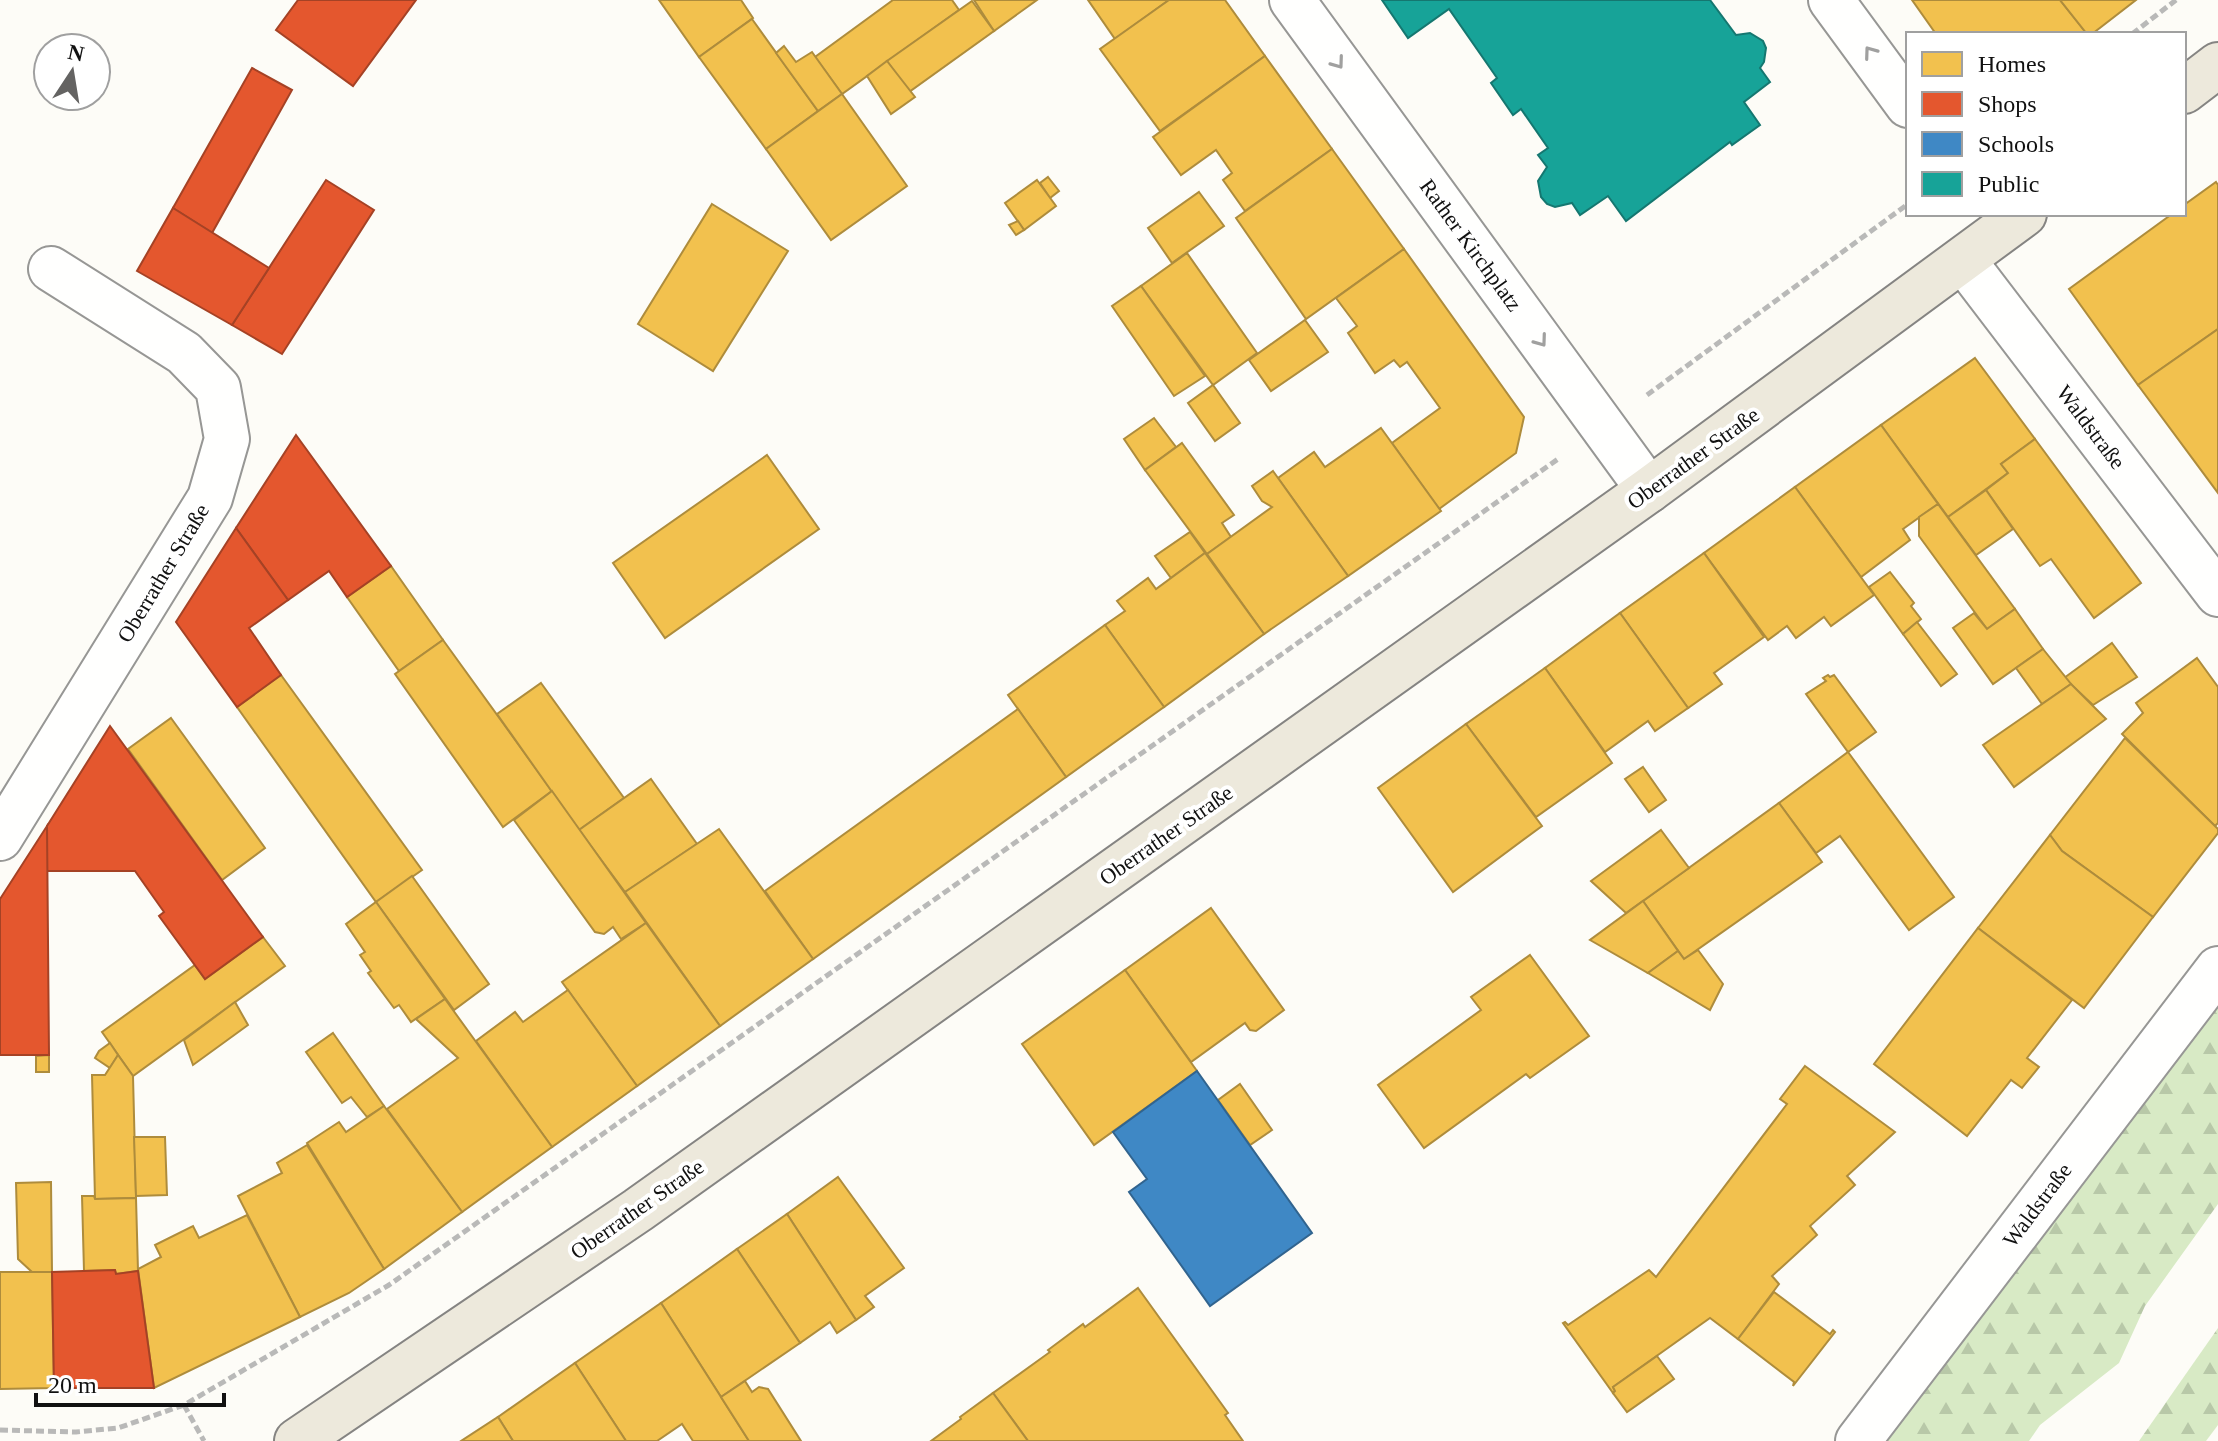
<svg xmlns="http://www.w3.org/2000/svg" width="2218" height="1441" font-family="Georgia,serif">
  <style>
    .forest { fill: url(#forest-firs) }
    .homes { fill: #f2c14e; stroke: #ae8c3c; stroke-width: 2 }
    .shops { fill: #e4572e; stroke: #a54225; stroke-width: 2 }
    .schools { fill: #3f88c5; stroke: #31648f; stroke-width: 2 }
    .public { fill: #17a398; stroke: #157770; stroke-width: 2 }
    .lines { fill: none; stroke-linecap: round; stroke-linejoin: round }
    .minor-casing { stroke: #979795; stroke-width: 48 }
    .major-casing { stroke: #858482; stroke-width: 48 }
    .path { stroke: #b9b9b8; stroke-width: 5; stroke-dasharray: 8 4; stroke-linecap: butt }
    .minor { stroke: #fffffe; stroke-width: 44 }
    .major { stroke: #ede9dc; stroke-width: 44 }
    .oneway { stroke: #a0a09f }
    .labels { text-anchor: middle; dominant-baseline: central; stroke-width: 8; stroke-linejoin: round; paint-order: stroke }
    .street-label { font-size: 22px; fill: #111; stroke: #fff }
  </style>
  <defs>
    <pattern id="forest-firs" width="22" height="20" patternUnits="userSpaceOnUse" patternTransform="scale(2)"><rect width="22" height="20" fill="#d8eac5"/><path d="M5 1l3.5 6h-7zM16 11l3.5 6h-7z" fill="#b8c8a8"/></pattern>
  </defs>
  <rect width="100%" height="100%" fill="#fdfcf7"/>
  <g class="forest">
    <path d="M2218,982v222l-73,102 -26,57 -79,62 -11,16h-157z"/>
    <path d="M2218,1328v97l-12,16h-67z"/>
  </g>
  <g class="homes">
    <path d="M659,0h82l12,18 -54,39z"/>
    <path d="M893,0h59l7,10 -117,84 -27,-37z"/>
    <path d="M974,0h63l-43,31z"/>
    <path d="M1088,0h81l-54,39z"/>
    <path d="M1169,0h56l40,56 -105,75 -60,-82z"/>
    <path d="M1912,0h148l27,34h-151z"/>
    <path d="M2060,0h76l-44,34h-5z"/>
    <path d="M972,1l22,30 -85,61 -22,-31z"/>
    <path d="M752,19l66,92 -52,38 -67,-92z"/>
    <path d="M784,46l12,16 16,-10 30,42 -24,17 -42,-58z"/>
    <path d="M1265,56l67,93 -87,62 -22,-31 9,-7 -16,-23 -35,25 -28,-38z"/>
    <path d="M887,61l28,36 -24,17 -24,-38z"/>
    <path d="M842,94l65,92 -76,54 -65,-91z"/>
    <path d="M1332,149l72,100 -98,70 -70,-101z"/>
    <path d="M1048,177l11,14 -9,7 -10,-15z"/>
    <path d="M1037,180l19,26 -32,24 -19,-27z"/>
    <path d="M2216,182l2,3v144l-80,56 -69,-96 103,-75h12v-9z"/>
    <path d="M1199,192l25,34 -52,37 -24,-35z"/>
    <path d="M712,204l76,47 -75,120 -75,-47z"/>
    <path d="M1018,221l6,9 -8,5 -7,-10z"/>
    <path d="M1404,249l120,168 -8,36 -77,56 -47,-66 48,-35 -33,-46 -7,5 -6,-7 -19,13 -27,-40 9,-7 -21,-28z"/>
    <path d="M1187,253l70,100 -44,32 -72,-99z"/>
    <path d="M1141,286l64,90 -31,20 -62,-90z"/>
    <path d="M1305,320l23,32 -57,39 -22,-31z"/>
    <path d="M2218,329v164l-80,-108z"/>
    <path d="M1975,358l60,81 -34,25 7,9 -60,44 -67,-92z"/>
    <path d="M1213,385l27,38 -25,18 -27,-38z"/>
    <path d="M1154,418l22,29 -31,23 -21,-31z"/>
    <path d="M1881,425l57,79 -35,25 7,11 -49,37 -66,-90z"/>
    <path d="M1381,428l60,83 -93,65 -70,-98 36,-26 11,15z"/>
    <path d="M2035,439l106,144 -47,35 -43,-59 -11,7 -54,-76 22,-17 -7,-9z"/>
    <path d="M1182,443l52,72 -12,8 9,14 -24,17 -62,-84z"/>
    <path d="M767,455l52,74 -154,109 -52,-75z"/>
    <path d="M1273,471l75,105 -84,58 -57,-80 65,-47 -10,-6 -10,-15z"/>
    <path d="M1795,487l79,108 -43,31 -7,-9 -28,21 -9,-12 -19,14 -64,-87z"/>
    <path d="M1986,490l27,39 -37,26 -28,-38z"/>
    <path d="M1938,504l77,105 -28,20 -68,-93v-19z"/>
    <path d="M1190,532l15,21 -34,25 -16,-22z"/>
    <path d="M1205,553l59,81 -100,73 -59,-82 20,-14 -8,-10 31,-23 8,11z"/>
    <path d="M1704,553l60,84 -50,36 8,11 -34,24 -68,-95z"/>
    <path d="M391,566l52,74 -44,31 -52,-74z"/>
    <path d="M1890,572l24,31 -3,3 10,13 -18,15 -34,-47z"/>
    <path d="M2015,609l28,40 -50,35 -40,-56 21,-15 13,16z"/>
    <path d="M1620,613l68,95 -33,23 -7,-10 -43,31 -60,-84z"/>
    <path d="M1917,622l40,52 -16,12 -38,-52z"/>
    <path d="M1105,625l59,82 -98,70 -58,-82z"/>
    <path d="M443,640l109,151 -49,36 -108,-153z"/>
    <path d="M2112,643l25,34 -44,28 -29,-27z"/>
    <path d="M2043,649l28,35 -29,20 -26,-36z"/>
    <path d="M2197,658l21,29v136l-3,3 -93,-92 21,-21 -7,-10z"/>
    <path d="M1545,668l67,95 -76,54 -70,-93z"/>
    <path d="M281,675l141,195 -46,32 -139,-195z"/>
    <path d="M1828,675l2,2 4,-2 42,57 -28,20 -42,-58 20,-13 -3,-3z"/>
    <path d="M541,683l83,115 -45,32 -82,-116z"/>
    <path d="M2071,684l35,35 -92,68 -31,-42z"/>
    <path d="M1018,709l48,68 -253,182 -48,-68z"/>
    <path d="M171,718l94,130 -43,32 -94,-131z"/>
    <path d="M1466,724l76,102 -89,66 -75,-104z"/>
    <path d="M2125,738l93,91v4l-65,84 -91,-66 -12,-16z"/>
    <path d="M1848,752l106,145 -45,33 -69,-94 -24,17 -37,-50z"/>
    <path d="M1643,767l23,33 -17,12 -24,-33z"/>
    <path d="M651,779l46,65 -72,48 -46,-62z"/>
    <path d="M552,791l94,132 -25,16 -8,-12 -9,7 -9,-2 -81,-112z"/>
    <path d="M1779,803l43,59 -138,97 -41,-58z"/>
    <path d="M719,829l94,130 -93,67 -95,-134z"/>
    <path d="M1661,830l28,38 -63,45 -35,-32z"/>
    <path d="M2050,835l12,16 91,66 -69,91 -106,-80z"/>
    <path d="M412,876l77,108 -35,26 -78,-108z"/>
    <path d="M1643,901l35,50 -30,22 -58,-33z"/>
    <path d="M376,902l69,97 -34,23 -12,-17 -5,3 -26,-35 3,-2 -11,-16 5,-3 -19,-28z"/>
    <path d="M1211,908l73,102 -28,21 -6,-1 -5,-7 -54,39 -66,-92z"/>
    <path d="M646,923l74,103 -83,60 -75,-104z"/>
    <path d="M1978,928l94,72 -45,58 12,9 -17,21 -11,-8 -44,56 -93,-72z"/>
    <path d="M263,937l22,29 -152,110 -31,-44 93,-67 10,14z"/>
    <path d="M1698,950l25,34 -13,26 -62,-37 30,-22 6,8z"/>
    <path d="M1530,955l59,81 -59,42 -4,-4 -102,74 -46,-63 103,-75 -10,-13z"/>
    <path d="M1125,970l72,101 -103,74 -72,-101z"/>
    <path d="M568,990l69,96 -85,61 -76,-106 39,-29 8,10z"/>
    <path d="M445,999l107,148 -90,65 -75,-103 71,-51 -42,-39z"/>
    <path d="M235,1002l13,23 -55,40 -9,-25z"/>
    <path d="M333,1033l51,73 -17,11 -16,-20 -9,6 -36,-51z"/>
    <path d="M110,1043l8,12 -8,13 -15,-10 4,-7z"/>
    <path d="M49,1055v17h-13v-16z"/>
    <path d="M118,1055l15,21 3,120v2l-41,1 -3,-124h13z"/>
    <path d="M1805,1066l90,66 -48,44 8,9 -45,41 7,9 -45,41 7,8 -41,55 -28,-21 -97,69 2,4 -2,2 -50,-70 2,-1 3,3 81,-55 7,7 131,-173 -7,-5z"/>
    <path d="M1240,1084l32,46 -22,15 -32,-45z"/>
    <path d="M384,1106l78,106 -78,57 -77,-126 32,-21 7,10z"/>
    <path d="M134,1137h31l2,58 -31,1z"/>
    <path d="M307,1145l77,124 -35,24 -49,24 -62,-121 44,-23 -5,-10z"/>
    <path d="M838,1177l66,91 -39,28 9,11 -18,13 -69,-106z"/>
    <path d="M51,1182l1,90h-20l-14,-13 -2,-76z"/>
    <path d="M82,1196h12l1,3 41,-1 2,73 -22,3 -1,-4 -31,1z"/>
    <path d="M787,1214l69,106 -19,13 -7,-11 -30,21 -63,-94z"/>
    <path d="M247,1215l53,102 -146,71 -16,-119 23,-12 -6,-12 38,-19 6,12z"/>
    <path d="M737,1249l63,94 -79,54 -60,-94z"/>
    <path d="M0,1272h52l2,116 -54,1z"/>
    <path d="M1138,1288l90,125 -3,2 18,26h-215l-35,-48 57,-41 -2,-2 35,-26 2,3z"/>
    <path d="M1774,1292l56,42 3,-4 2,2 -42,54 1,-4 -56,-43z"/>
    <path d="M661,1303l60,94 28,44h-56l-11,-17 -25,17h-31l-51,-78z"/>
    <path d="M1657,1356l17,23 -47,33 -14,-19 2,-2 -2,-4z"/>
    <path d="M575,1363l51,78h-113l-15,-24z"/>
    <path d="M745,1381l7,11 7,-5 9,2 33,52h-52l-28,-44z"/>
    <path d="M993,1393l35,48h-97l30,-22 -1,-2z"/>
    <path d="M498,1417l15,24h-52z"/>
  </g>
  <g class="shops">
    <path d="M298,0h118l-63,86 -77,-56z"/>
    <path d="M252,68l40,22 -80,143 -39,-25z"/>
    <path d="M326,180l48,30 -92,144 -50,-29z"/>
    <path d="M173,208l96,60 -37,57 -95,-54z"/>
    <path d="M296,435l95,131 -44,31 -18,-26 -41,29 -52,-72z"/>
    <path d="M236,528l52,72 -39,28 32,47 -44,32 -61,-85z"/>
    <path d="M110,726l153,211 -58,42 -46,-63 5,-4 -29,-41h-88v-45z"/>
    <path d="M47,826l2,229h-49v-156z"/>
    <path d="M115,1270l1,4 22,-3 16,117h-100l-2,-116z"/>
  </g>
  <path class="schools" d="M1197,1071l115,162 -102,73 -81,-114 18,-13 -34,-47z"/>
  <path class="public" d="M1382,0h328l26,35 14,-2 13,8 3,7 -2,14 -4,6 10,14 -26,20 16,23 -28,20 -2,-3 -104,79 -18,-25 -28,19 -8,-12 -17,4 -8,-3 -6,-7 -3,-16 9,-14 -9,-12 10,-7 -27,-39 -8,6 -22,-32 6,-5 -48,-69 -41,29z"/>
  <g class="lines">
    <g class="minor-casing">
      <g id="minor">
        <path d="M1292,0l357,490"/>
        <path d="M1831,0l77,105"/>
        <path d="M1963,260l255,334"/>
        <path d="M0,838l210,-340 17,-59 -9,-51 -34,-35 -133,-84"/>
        <path d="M1858,1441l360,-472"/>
      </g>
    </g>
    <g class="major-casing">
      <g id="major">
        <path d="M2184,91l34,-26"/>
        <path d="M297,1441l341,-231 1011,-720 375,-276"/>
      </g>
    </g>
    <g class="path">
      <path d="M2132,34l44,-34"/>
      <path d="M1647,395l261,-191"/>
      <path d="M184,1405l20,36"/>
      <path d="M0,1430l76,2 42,-4 66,-23 205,-120 1169,-826"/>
    </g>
    <use href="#minor" class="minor"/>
    <use href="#major" class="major"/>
  </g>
  <defs><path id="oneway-chevron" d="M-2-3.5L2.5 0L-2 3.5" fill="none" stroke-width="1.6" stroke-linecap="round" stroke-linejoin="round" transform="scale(2)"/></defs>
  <g class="oneway">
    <use href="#oneway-chevron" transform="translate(1870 52) rotate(-126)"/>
    <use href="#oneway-chevron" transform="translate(1338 63) rotate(54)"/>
    <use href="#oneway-chevron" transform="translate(1541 341) rotate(54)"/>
  </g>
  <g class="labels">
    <g class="street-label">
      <text transform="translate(1471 245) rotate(54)">Rather Kirchplatz</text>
      <text transform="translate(2091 427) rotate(53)">Waldstraße</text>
      <text transform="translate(1693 458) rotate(-36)">Oberrather Straße</text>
      <text transform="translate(163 573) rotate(-59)">Oberrather Straße</text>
      <text transform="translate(1166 835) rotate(-35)">Oberrather Straße</text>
      <text transform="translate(2037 1205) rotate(-53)">Waldstraße</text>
      <text transform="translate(637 1209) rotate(-35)">Oberrather Straße</text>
    </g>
  </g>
  <rect x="1906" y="32" width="280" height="184" fill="#ffffff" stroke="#a0a0a0" stroke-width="2"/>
  <rect x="1922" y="52" width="40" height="24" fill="#f2c14e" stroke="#a0a0a0" stroke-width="2"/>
  <text x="1978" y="72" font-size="24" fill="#111111">Homes</text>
  <rect x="1922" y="92" width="40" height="24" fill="#e4572e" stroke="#a0a0a0" stroke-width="2"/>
  <text x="1978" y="112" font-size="24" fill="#111111">Shops</text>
  <rect x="1922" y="132" width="40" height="24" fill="#3f88c5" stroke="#a0a0a0" stroke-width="2"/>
  <text x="1978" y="152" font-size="24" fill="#111111">Schools</text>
  <rect x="1922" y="172" width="40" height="24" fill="#17a398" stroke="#a0a0a0" stroke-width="2"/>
  <text x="1978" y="192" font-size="24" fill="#111111">Public</text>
  <g transform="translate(72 72) rotate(12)"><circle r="38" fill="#ffffff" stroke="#a0a0a0" stroke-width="2"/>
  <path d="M0-6L14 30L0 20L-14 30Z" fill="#646362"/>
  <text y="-12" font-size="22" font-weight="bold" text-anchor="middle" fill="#111111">N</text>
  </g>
  <path d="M36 1393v12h188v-12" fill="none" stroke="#111111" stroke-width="4"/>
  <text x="48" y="1393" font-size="24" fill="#111111" stroke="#ffffff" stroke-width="6" paint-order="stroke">20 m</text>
</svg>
